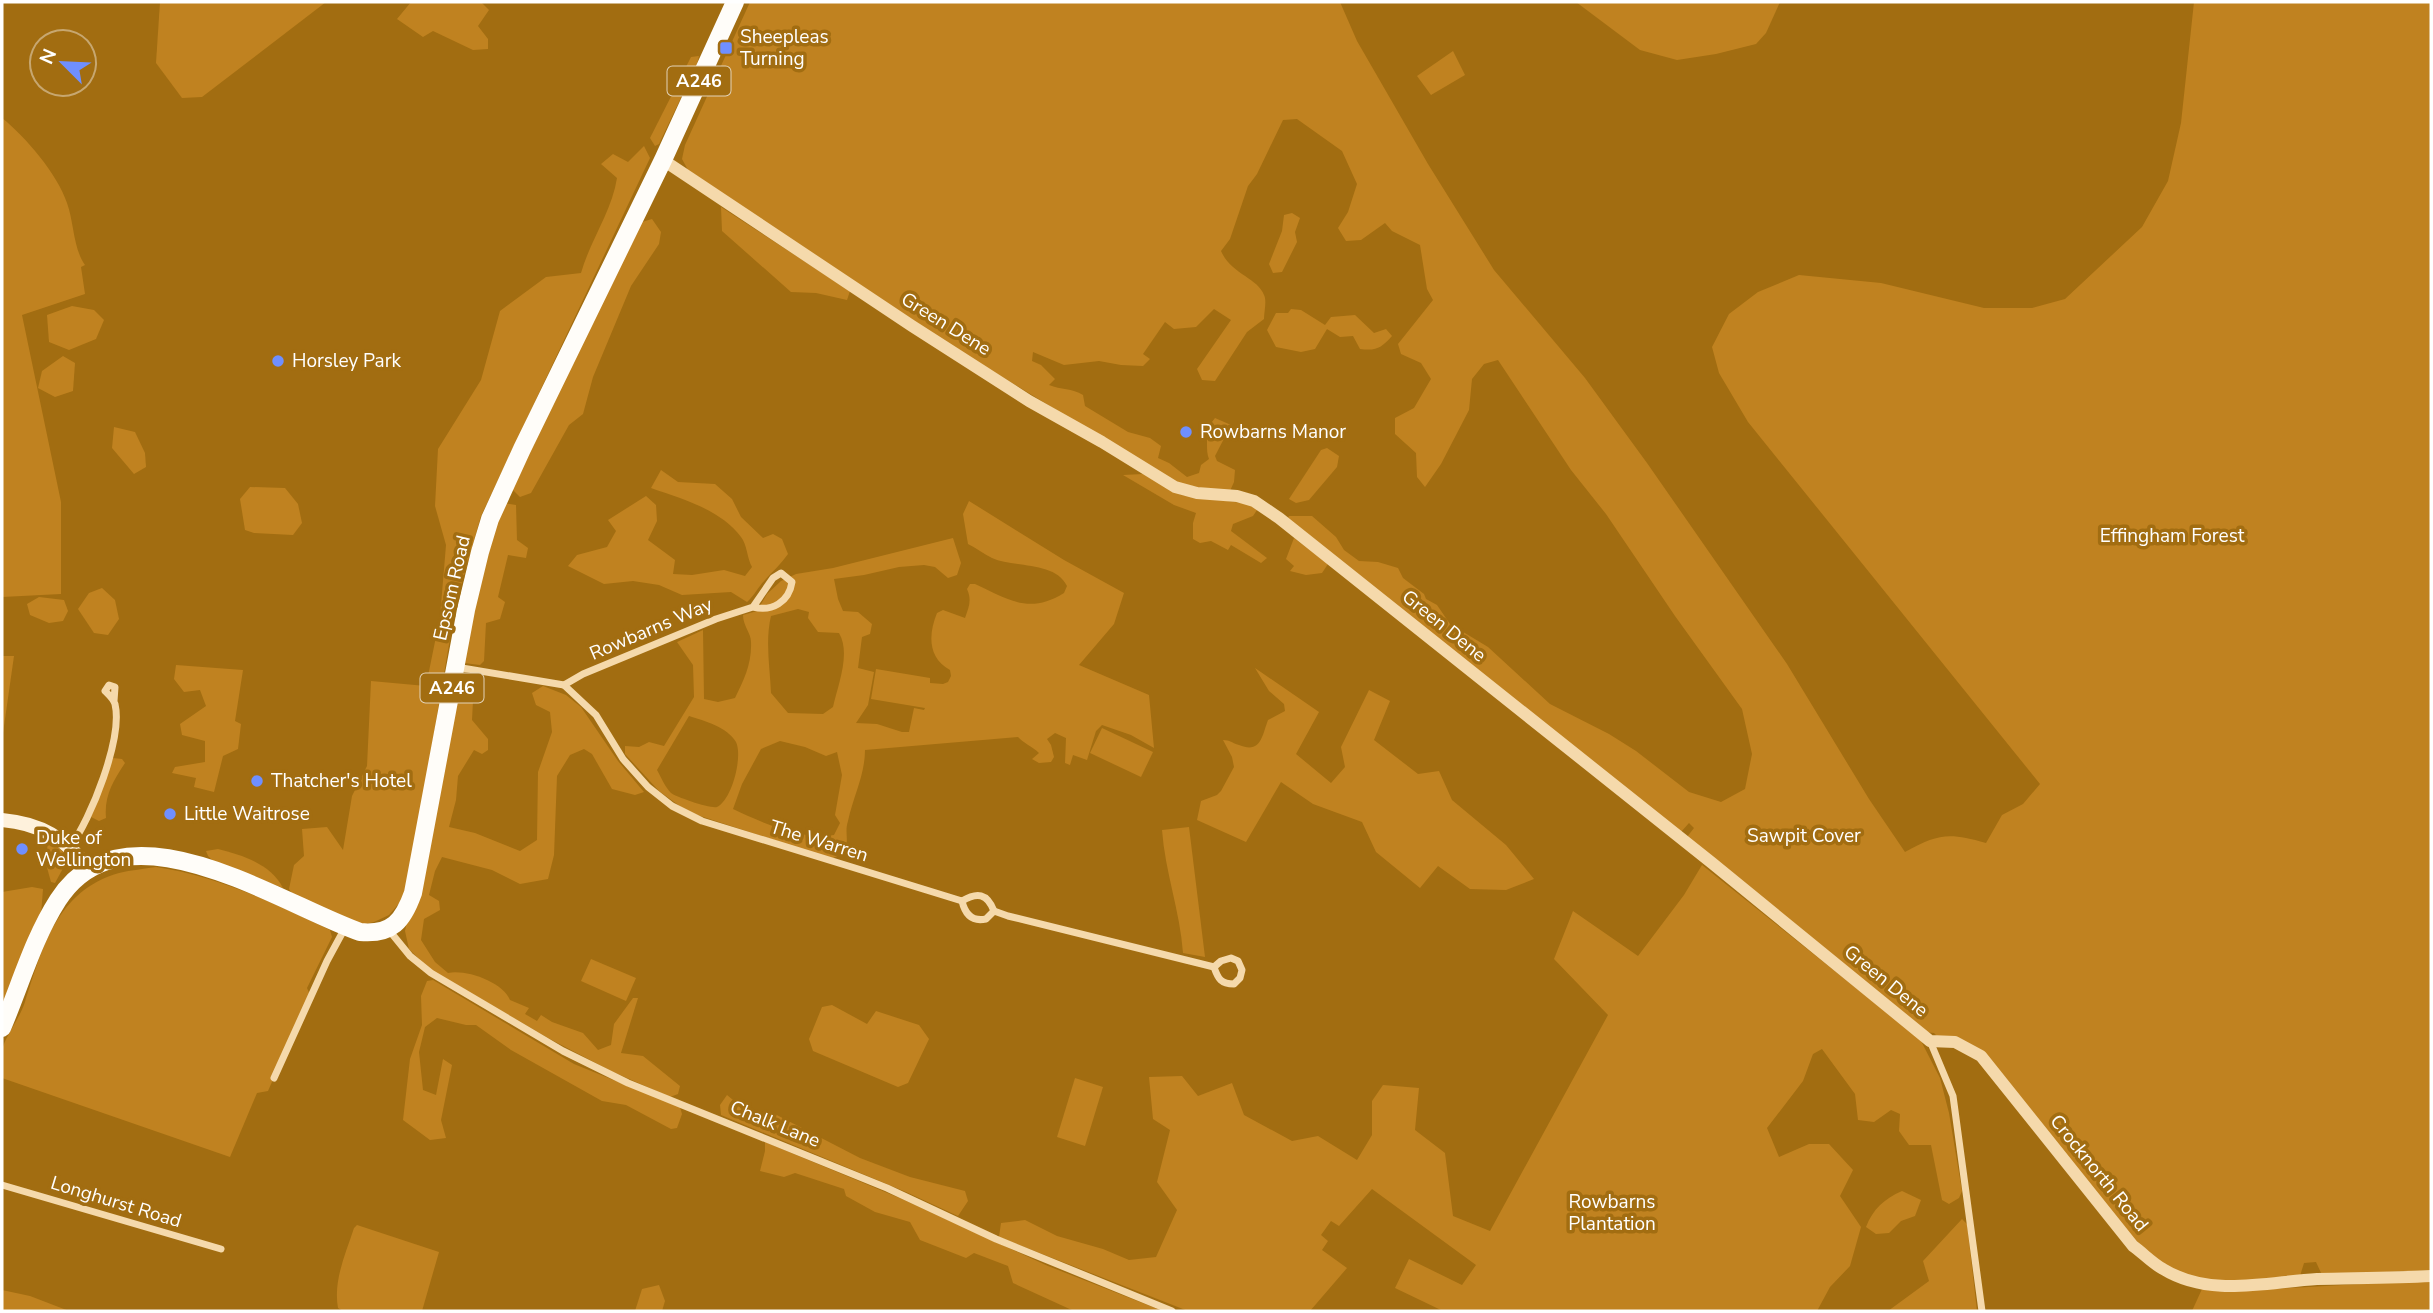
<svg xmlns="http://www.w3.org/2000/svg" width="2433" height="1313" font-family="'Nunito Sans',sans-serif">
  <style>
    .green { fill: #c08220; fill-rule: evenodd }
    .lines { fill: none; stroke-linecap: round; stroke-linejoin: round }
    .minor { stroke: #f5d9ab; stroke-width: 7 }
    .tertiary { stroke: #f5d9ab; stroke-width: 12 }
    .secondary { stroke: #fef1dc; stroke-width: 14 }
    .primary { stroke: #fffdf9; stroke-width: 18 }
    .poi-dot { fill: #6f8fff; stroke: #a26d11; stroke-width: 2.5 }
    .labels { text-anchor: middle; dominant-baseline: central; stroke-width: 7; stroke-linejoin: round; paint-order: stroke }
    .shield { fill: #a26d11; stroke: #e3d3b8; stroke-width: 2 }
    .shield-label { font-size: 18px; font-weight: bold; fill: #fff }
    .poi-label { font-size: 19px; fill: #fff; stroke: #a26d11; text-anchor: start }
    .street-label { font-size: 19px; fill: #fff; stroke: #a26d11 }
    .park-label { font-size: 19px; fill: #fff; stroke: #a26d11 }
  </style>
  <rect width="100%" height="100%" fill="#a26d11"/>
  <g class="green">
    <path d="M160,2h166l-124,95 -20,1 -26,-35z"/>
    <path d="M411,2h70l8,8 -11,16 10,13v10l-15,1 -40,-19 -10,6 -26,-18z"/>
    <path d="M750,2h590l17,39 71,123 66,106 91,108 62,85 140,201 82,135 36,53c33,-18 43,-20 81,-9l16,-28 21,-11 17,-20 -292,-362 -29,-49 -7,-26 17,-33 29,-22 41,-17 82,8 103,25h48l33,-9 77,-72 26,-46 13,-58 13,-121h237v1268l-109,5 -6,-13 -12,1 -4,13c-46,4 -92,13 -134,-10 -11,-5 -21,-16 -30,-24l-149,-185 -48,-19 -5,-5 -10,-1 -237,-195 7,-9 -5,-5 -8,9 -394,-312 2,-4h23l24,21 8,13 15,11 19,1 20,6 5,10 21,16 2,5 11,6 13,19 38,23 62,57 59,30 27,17 53,41 32,10 24,-13 7,-35 -10,-45 -67,-93 -69,-102 -35,-44 -73,-110 -14,4 -12,15 -3,31 -28,54 -16,23 -8,-10 -1,-24 -21,-19v-16l19,-10 17,-29 -10,-16 -20,-9 -3,-10 35,-44 -6,-11 -7,-44 -28,-14 -7,-8 -24,17 -15,1 -8,-13 10,-16 9,-28 -15,-33 -45,-32 -14,1 -26,54 -9,12 -18,53 -9,12c10,23 37,27 43,44 3,6 0,17 0,24l-17,13 -32,49 -13,-1 -5,-11 34,-49 -17,-11 -18,18 -22,2 -9,-7 -22,32 7,5 -7,7 -22,-1 -22,-4 -35,4 -31,-13 -1,9 9,4 14,14 -6,6c12,5 23,3 34,10l2,11 43,26 22,6 11,8 -3,12 11,5 18,14 12,-4 2,-8 8,-6c-4,-10 0,-19 -4,-28l10,-13 16,7 -16,31 2,5 18,9 -1,12 -5,11 -53,-10 -239,-146 -249,-167 -6,-11 3,-14z"/>
    <path d="M1576,2h204l-14,31 -10,11 -40,10 -39,6 -37,-10z"/>
    <path d="M1453,51l12,24 -34,20 -14,-19z"/>
    <path d="M699,56l-2,8 -38,80 -4,2 -5,-8 41,-81z"/>
    <path d="M2,118c23,18 56,57 65,85 7,19 6,45 18,62l-4,2 4,27 -63,21 39,187v92l-59,3z"/>
    <path d="M644,146l6,12 -169,358 -25,87 -47,278 -7,19 -13,15 -15,7 -18,4 -62,-29 -5,-8 5,-24 10,-9 -2,-27 25,-2 16,23 9,-54 15,-30 4,-85 55,5 14,-69 6,-72 -11,-39 3,-57 43,-69 19,-69 46,-34 35,-4c9,-32 31,-62 36,-95l-16,-14 12,-10 15,8z"/>
    <path d="M721,207l129,84 -3,9 -31,-7 -25,-1 -69,-61z"/>
    <path d="M1292,213l8,5 -5,14 2,10 -15,30 -9,1 -4,-9 13,-33 2,-16z"/>
    <path d="M652,219l9,13 -2,12 -28,42 -38,91 -10,37 -14,11 -38,68 -11,4 -9,-9 131,-266z"/>
    <path d="M72,306l22,4 10,10 -8,19 -27,11 -20,-8 -2,-27z"/>
    <path d="M1291,309l10,1 24,15 6,-8 24,-2 19,18 12,-4 6,7c-11,12 -15,15 -32,13l-7,-13 -13,1 -13,-8 -12,20 -14,3 -25,-5 -9,-17 9,-17h12z"/>
    <path d="M63,356l12,7 -2,28 -18,6 -17,-9 4,-17z"/>
    <path d="M114,427l21,5 10,21 1,14 -12,7 -22,-26z"/>
    <path d="M1327,448l12,8 -2,11 -28,33 -13,3 -7,-4 32,-49z"/>
    <path d="M661,470l17,12 37,2 17,15 9,18 22,21 10,-4 9,5 6,15c-7,10 -15,17 -23,26 -7,7 -10,15 -18,22l-16,-10 -49,3 -23,-10 -26,-4 -29,3 -36,-18 9,-11 30,-8 9,-16 -8,-11 38,-24 10,9 1,16 -9,19 27,20 -2,14 19,1 32,-5 21,6 7,-9c-5,-9 -5,-23 -11,-30 -21,-28 -59,-38 -90,-49z"/>
    <path d="M1143,474l38,21 69,9 7,6 -4,6 -20,8 -2,7 36,27 -6,5 -30,-18 -3,5 -17,-9 -11,2 -7,-4v-16l3,-10 -22,-8 -51,-30z"/>
    <path d="M250,487l35,1 13,16 4,19 -9,12 -39,-2 -9,-3 -5,-31z"/>
    <path d="M969,501l95,59 60,33 -10,31 -35,41 70,30 5,53 -23,-13 -29,-10 -6,6 -9,29 -14,-5 -3,10 -5,-2 1,-25 -11,-5 -8,6 4,6 3,12 -3,5 -12,1 -7,-4 7,-6c-7,-7 -16,-10 -21,-16l-153,13c0,25 -12,47 -17,71 -4,13 2,18 -4,32l-11,5 -16,-4 -129,-42 -29,-21 -34,-37v-8l14,1 10,-5 15,4 30,-49 -1,-32 -16,-23 26,-12 1,69 14,3 17,-4c9,-18 17,-35 16,-56 0,-9 -8,-16 -8,-27l14,-4 10,-17 14,-13 15,-7 37,-6 120,-30 8,25 -4,12 -9,3 -13,-11 -11,-2 -25,2 -35,8 -30,4 4,20 5,12 15,1 14,12 -2,10 -8,3 -4,31 16,4 -6,33 -12,18 21,1 25,8h7l5,-24 10,2 1,-2 -54,-9 5,-30 54,9v5l13,1 5,-2 3,-6 -1,-6c-22,-12 -22,-35 -13,-57l6,-3 22,8c4,-11 7,-18 2,-29l3,-5h5c33,15 54,31 89,9l3,-7c-12,-25 -53,-18 -75,-28 -8,-4 -16,-10 -24,-14l-5,-30zM798,609l11,3 -1,6 10,14 21,1c12,20 -1,52 -6,74l-10,7 -35,-1 -17,-20c-1,-25 -6,-52 0,-77zM689,716c16,5 38,11 47,26 7,14 -4,58 -19,65 -6,2 -41,-10 -46,-14 -6,-6 -10,-16 -14,-23zM780,741l25,6 21,9 11,-4 5,23 -7,40 5,8 -6,12c-34,5 -71,-12 -101,-26l9,-25 19,-35z"/>
    <path d="M503,503l13,2 1,35 11,8 -2,10 -18,-3 -10,42 7,5 -5,17 -14,4 -2,38 -4,4 -16,-2 6,-57z"/>
    <path d="M1294,538l34,26 -6,9 -16,2 -16,-4 4,-5 -8,-7z"/>
    <path d="M102,588l13,12 4,19 -11,16 -14,-2 -16,-24 11,-16z"/>
    <path d="M39,597l25,3 4,11 -5,10 -14,2 -19,-8 -3,-11z"/>
    <path d="M2,656h12l-12,84z"/>
    <path d="M176,665l67,5 -8,51 6,3 -3,25 -15,7 -9,36 -20,-5 2,-9 -24,-5 3,-6 30,-5v-21l-23,-6 -2,-11 26,-18 -6,-16 -16,2 -10,-13z"/>
    <path d="M1255,668l64,44 -23,42 35,29 14,-16 -4,-20 28,-57 21,11 -16,39 44,34 21,-3 13,29 54,45 28,34 -28,11 -36,-1 -32,-23 -18,22 -44,-36 -14,-30 -49,-18 -32,-22 -35,60 -49,-22 4,-19 16,-6 4,-4 13,-24 -2,-10 -9,-17c7,0 9,3 16,5 22,9 23,-9 29,-25l17,-9 -1,-7 -15,-13z"/>
    <path d="M543,686l23,9 15,12 37,54 26,31 -9,3 -23,-6 -20,-35 -8,-5 -14,6 -13,21 -3,79 -6,24 -28,5 -28,-14 -50,-13 -7,14 -6,24 10,6 1,9 -16,9 -3,21 14,22 13,11c18,-4 55,9 62,27l19,8 -4,6 12,7 4,-6 11,7 31,11 15,17 13,-5 3,-21 19,-26h5l-17,55 22,3 37,30 -2,8 -8,3 -59,-26 -63,-33 -120,-70 -19,-19 -4,-18 49,-229 5,-6 14,5 -1,19 16,19v11l-6,4 -8,-4 -16,26 -2,24 -7,27 26,6 45,18 17,-11 1,-68 14,-40 -2,-20 -14,-7 -4,-12z"/>
    <path d="M1102,728l51,24 -12,25 -51,-24z"/>
    <path d="M113,758l9,1 3,4c-12,18 -21,33 -19,55l-7,3 -8,-4z"/>
    <path d="M1189,827l16,130 -22,-4c-3,-42 -18,-81 -21,-123z"/>
    <path d="M48,838l16,15 3,8 -12,22 -4,-1 -5,-18z"/>
    <path d="M218,849c24,6 53,15 65,39l-70,-27 -5,-5 -2,-5z"/>
    <path d="M1702,865l218,174 20,39 9,35 13,78 -3,7 -10,6 -7,-4 -11,-55h-22l-10,-14 1,-17 -9,-4 -17,12 -16,-2 -3,-26 -33,-45 -9,5 -10,27 -36,47 12,29 30,-13h20l24,26 -13,26 21,31 -11,39 -20,21 -13,24h-374l-48,-23 14,-29 53,26 14,-20 -104,-76 -33,37 -8,-5 -10,14 7,6 -6,9 25,18 -37,43h-122l-189,-74 2,-14 24,-3 32,16 46,13 26,11 27,-3 21,-47 -20,-28 13,-52 -17,-11 -4,-42 33,-1 16,20 34,-13 12,32 48,26 26,-5 39,24 15,-25v-34l11,-16 36,3 -4,42 30,23 8,63 37,15 118,-216 -54,-56 19,-48 65,45 46,-61z"/>
    <path d="M156,867c62,9 118,36 174,63l2,7 -25,51 3,7 -42,96 -11,2 -27,64 -228,-79c0,-8 -2,-18 0,-27 2,-13 18,-33 23,-49 17,-53 31,-111 94,-129 12,-3 25,-4 37,-6z"/>
    <path d="M32,887l11,2 -2,26 -39,94v-117z"/>
    <path d="M591,959l45,19 -10,23 -45,-20z"/>
    <path d="M433,980l141,84 106,43 2,7 -5,14 -6,1 -45,-24 -24,-4 -91,-51 -35,-25h-10l-29,-7 -12,9 -6,25 4,38 13,5 7,-36 9,6 -11,55 5,18 -16,2 -27,-20 7,-61 12,-34 -1,-29 6,-15z"/>
    <path d="M832,1005l35,19 9,-13 43,14 10,14 -21,44 -10,4 -85,-36 -4,-12 13,-32z"/>
    <path d="M1075,1078l28,9 -18,59 -28,-9z"/>
    <path d="M727,1095l23,19 19,-3 91,47 50,19 55,14 3,10 -10,15 -52,-24 -185,-77 -1,-10z"/>
    <path d="M765,1142l137,57 146,67 115,45h-89l-61,-28 -5,-17 -34,-13 -8,5 -46,-18 -10,-18 -35,-10 -29,-16 -2,-7 -49,-16 -11,4 -24,-6 5,-20z"/>
    <path d="M1902,1191l19,9 -6,16 -14,5 -12,12 -13,1 -10,-7c7,-18 18,-28 36,-36z"/>
    <path d="M1962,1219l5,5 10,87h-89l41,-30 -6,-20z"/>
    <path d="M357,1225l82,27 -17,59h-79l-5,-3c-5,-28 8,-55 16,-80z"/>
    <path d="M2431,1280v31h-239l10,-22 34,2z"/>
    <path d="M659,1285l6,16 -3,10h-27l7,-22z"/>
    <path d="M2,1290l28,6 39,15h-67z"/>
  </g>
  <g class="lines">
    <g class="minor">
      <path d="M456,667l108,18 32,30 27,44 25,28 24,19 30,15 260,80c15,-9 25,-8 32,10l14,5 206,51"/>
      <path d="M564,685l19,-11 133,-55 37,-12 20,-29 8,-5 11,9c-3,20 -20,30 -39,25"/>
      <path d="M70,847c21,-28 53,-109 45,-143 -2,-6 -6,-9 -10,-13l4,-6 6,2 -1,14"/>
      <path d="M962,901c3,13 10,21 24,18l8,-8"/>
      <path d="M388,929l22,27 21,17 132,78 65,32 259,105 109,51 176,72"/>
      <path d="M1231,958l7,3 4,9 -2,8 -6,6c-13,0 -16,-5 -20,-17l7,-6z"/>
      <path d="M1930,1041l23,55 29,215"/>
      <path d="M274,1078l53,-117 19,-35"/>
      <path d="M2,1185l219,64"/>
    </g>
    <path class="tertiary" d="M663,160l249,166 117,75 73,41 73,45 22,6 40,3 17,5 25,17 433,345 218,178 25,1 26,14 152,190c10,7 19,17 30,23 47,29 103,13 154,10 38,-1 76,-1 114,-3"/>
    <path class="secondary" d="M2,820c36,3 65,18 85,48"/>
    <path class="primary" d="M2,1028c18,-42 31,-89 56,-128 66,-103 220,3 302,32 32,3 43,-11 53,-39l53,-283 14,-58 10,-33 32,-70 141,-289 72,-158"/>
  </g>
  <g class="poi-dot">
    <rect x="719" y="41" width="14" height="14" rx="3.5"/>
    <circle cx="278" cy="361" r="7"/>
    <circle cx="1186" cy="432" r="7"/>
    <circle cx="257" cy="781" r="7"/>
    <circle cx="170" cy="814" r="7"/>
    <circle cx="22" cy="849" r="7"/>
  </g>
  <g class="labels">
    <g class="shield">
      <rect x="667.5" y="66.5" width="63" height="29" rx="5"/>
      <rect x="420.5" y="673.5" width="63" height="29" rx="5"/>
    </g>
    <g class="shield-label">
      <text x="699" y="81">A246</text>
      <text x="452" y="688">A246</text>
    </g>
    <g class="poi-label">
      <text x="740" y="37">Sheepleas<tspan x="740" dy="22">Turning</tspan></text>
      <text x="292" y="361">Horsley Park</text>
      <text x="1200" y="432">Rowbarns Manor</text>
      <text x="271" y="781">Thatcher's Hotel</text>
      <text x="184" y="814">Little Waitrose</text>
      <text x="36" y="838">Duke of<tspan x="36" dy="22">Wellington</tspan></text>
    </g>
    <g class="street-label">
      <text transform="translate(946 324) rotate(32)">Green Dene</text>
      <text transform="translate(452 588) rotate(-77)">Epsom Road</text>
      <text transform="translate(1444 626) rotate(39)">Green Dene</text>
      <text transform="translate(651 629) rotate(-23)">Rowbarns Way</text>
      <text transform="translate(819 841) rotate(17)">The Warren</text>
      <text transform="translate(1886 981) rotate(39)">Green Dene</text>
      <text transform="translate(775 1124) rotate(22)">Chalk Lane</text>
      <text transform="translate(2099 1173) rotate(51)">Crocknorth Road</text>
      <text transform="translate(116 1202) rotate(17)">Longhurst Road</text>
    </g>
    <g class="park-label">
      <text x="2172" y="536">Effingham Forest</text>
      <text x="1804" y="836">Sawpit Cover</text>
      <text x="1612" y="1202">Rowbarns<tspan x="1612" dy="22">Plantation</tspan></text>
    </g>
  </g>
  <rect width="2433" height="1313" fill="none" stroke="#ffffff" stroke-width="7"/>
  <g transform="translate(63 63) rotate(294)"><circle r="33" fill="#a26d11" stroke="#c7a770" stroke-width="2"/>
  <path d="M0-5L12 26L0 18L-12 26Z" fill="#6f8fff"/>
  <text y="-10" font-size="19" font-weight="bold" text-anchor="middle" fill="#ffffff">N</text>
  </g>
</svg>
